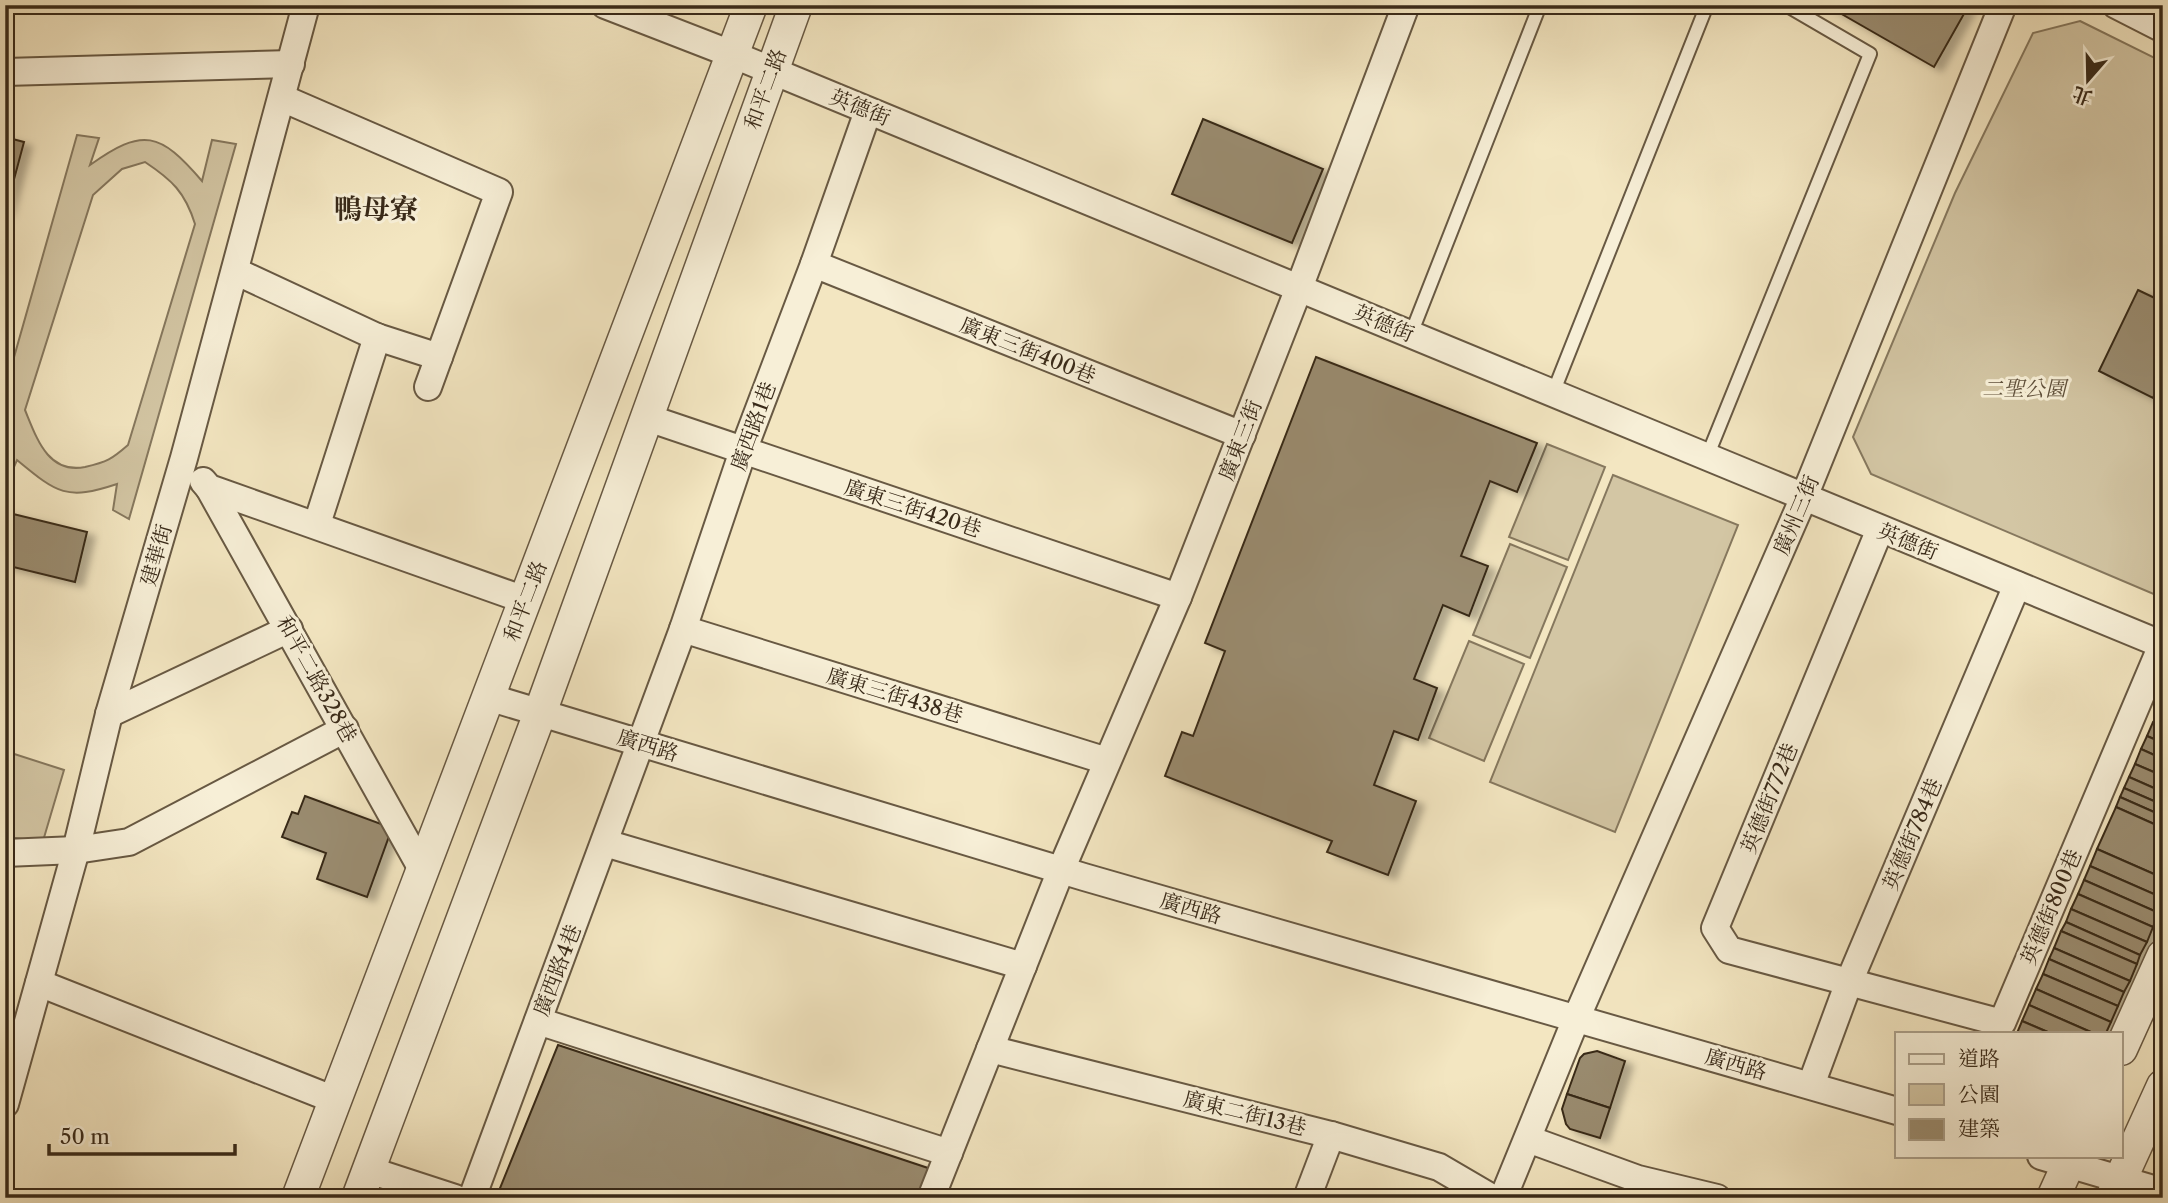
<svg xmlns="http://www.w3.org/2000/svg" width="2168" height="1203" font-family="'Libre Caslon Text','Noto Serif TC',serif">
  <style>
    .green { fill: #d3c6a4; stroke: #86785e; stroke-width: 2; fill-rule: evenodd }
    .building { fill: #9a8c70; stroke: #392a19; stroke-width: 2; filter: url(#shadow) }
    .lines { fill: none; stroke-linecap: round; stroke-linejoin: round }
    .service-casing { stroke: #685943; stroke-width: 16 }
    .minor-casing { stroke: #685943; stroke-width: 30 }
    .tertiary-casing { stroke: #685943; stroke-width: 35 }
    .service { stroke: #f7efd7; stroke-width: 12 }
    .minor { stroke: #f7efd7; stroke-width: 26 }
    .tertiary { stroke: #f7efd7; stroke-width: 32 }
    .labels { text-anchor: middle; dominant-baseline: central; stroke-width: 6; stroke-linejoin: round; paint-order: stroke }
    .street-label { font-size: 21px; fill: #392a19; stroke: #f7efd7 }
    .park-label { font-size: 21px; font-style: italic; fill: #60513c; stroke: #f7efd7 }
    .district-label { font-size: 28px; font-weight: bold; fill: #392a19; stroke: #f7efd7 }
  </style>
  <defs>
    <filter id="shadow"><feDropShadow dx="8" dy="4.5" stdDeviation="3.5" flood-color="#0004"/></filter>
  </defs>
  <rect width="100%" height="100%" fill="#f3e6c1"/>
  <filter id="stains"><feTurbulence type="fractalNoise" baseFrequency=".00286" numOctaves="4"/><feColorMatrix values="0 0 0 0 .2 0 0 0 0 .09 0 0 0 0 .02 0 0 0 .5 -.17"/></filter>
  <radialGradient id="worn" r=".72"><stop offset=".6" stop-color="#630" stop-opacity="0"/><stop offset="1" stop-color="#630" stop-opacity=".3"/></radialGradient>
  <g class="green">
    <path d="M2080,21l83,41v536l-292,-124 -18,-37 102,-244 78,-160z"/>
    <path d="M77,135l22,3 -9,27c53,-38 70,-33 112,16l10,-41 24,4 -107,375 -16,-9 4,-26c-51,17 -60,9 -100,-24l-10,23h-2v-94zM145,162c27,18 40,30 50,62l-67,221c-16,14 -21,17 -43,22 -37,7 -48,-28 -60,-57l68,-215 29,-26z"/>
    <path d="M1547,444l58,23 -37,93 -59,-23z"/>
    <path d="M1613,475l125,50 -123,307 -125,-50z"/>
    <path d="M1510,544l57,23 -37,91 -57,-23z"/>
    <path d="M1469,641l55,23 -40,97 -55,-23z"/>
    <path d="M5,751l59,19 -21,71 -38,-4z"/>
  </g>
  <g class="building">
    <path d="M1826,5h143l-35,62z"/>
    <path d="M1203,119l120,50 -31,74 -120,-49z"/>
    <path d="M5,137l19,5 -19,71z"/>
    <path d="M2138,290l25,12v75l-10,21 -54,-27z"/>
    <path d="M1316,357l221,86 -20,49 -27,-11 -29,75 27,10 -19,50 -26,-11 -29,74 23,9 -19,52 -24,-9 -20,54 42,16 -28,74 -61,-23 5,-11 -167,-65 17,-44 11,4 32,-85 -20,-8z"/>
    <path d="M5,512l82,20 -12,50 -70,-17z"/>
    <path d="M2153,722l10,5v16l-16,-7z"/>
    <path d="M2147,736l16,7v16l-22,-10z"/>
    <path d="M2141,749l22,10v17l-28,-12z"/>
    <path d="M2135,764l28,12v16l-34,-15z"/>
    <path d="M2129,777l34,15v13l-39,-17z"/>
    <path d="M2124,788l39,17v11l-43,-19z"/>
    <path d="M305,796l87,32 -25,69 -50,-18 9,-26 -44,-16 10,-25 6,2z"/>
    <path d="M2120,797l43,19v12l-47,-21z"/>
    <path d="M2116,807l47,21v50l-66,-29z"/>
    <path d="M2097,849l66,29v20l-73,-32z"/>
    <path d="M2090,866l73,32 -4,15 -75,-33z"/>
    <path d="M2084,880l75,33 -6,14 -75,-33z"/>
    <path d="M2078,894l75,33 -6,15 -76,-33z"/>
    <path d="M2071,909l76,33 -7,13 -74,-33z"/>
    <path d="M2066,922l74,33 -3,9 -76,-33z"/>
    <path d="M2061,931l76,33 -7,17 -76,-33z"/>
    <path d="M2054,948l76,33 -6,11 -75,-33z"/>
    <path d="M2049,959l75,33 -6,14 -75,-32z"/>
    <path d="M2043,974l75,32 -7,16 -75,-33z"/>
    <path d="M2036,989l75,33 -5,11h-13l-64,-28z"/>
    <path d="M2029,1005l64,28h-43l-28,-12z"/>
    <path d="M2022,1021l28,12h-33z"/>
    <path d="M558,1045l379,126 -7,27h-434z"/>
    <path d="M1597,1051l28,10 -15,47 -43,-14 13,-36 4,-4z"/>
    <path d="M1567,1094l43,14 -10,30 -30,-9 -4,-5 -4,-15z"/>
  </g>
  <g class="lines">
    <g class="service-casing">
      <g id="service">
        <path d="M1411,334l129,-329"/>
        <path d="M1553,393l154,-388"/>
        <path d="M1707,457l163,-403 -84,-49"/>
      </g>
    </g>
    <g class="minor-casing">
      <g id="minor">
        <path d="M605,5l129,50 1429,590"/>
        <path d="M2116,5l47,24"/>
        <path d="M5,72l286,-8"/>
        <path d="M282,98l217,94 -71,195"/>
        <path d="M814,264l428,171"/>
        <path d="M235,271l142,66 62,20"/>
        <path d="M648,418l530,179"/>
        <path d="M203,481l6,7 316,112"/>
        <path d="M209,488l214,383"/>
        <path d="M317,524l60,-187"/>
        <path d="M1880,529l-165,399 14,22 273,73 160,-378"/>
        <path d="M683,629l424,132"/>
        <path d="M488,697l596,180 813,234"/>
        <path d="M109,714l180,-85"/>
        <path d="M605,843l418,123"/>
        <path d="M5,853l71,-3 53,-8 216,-113"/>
        <path d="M39,983l296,117"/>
        <path d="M538,1021l411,132"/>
        <path d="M990,1049l341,86 108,32 53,31"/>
        <path d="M1811,1085l38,-103 168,-397"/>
        <path d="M5,1104l71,-254 33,-136 75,-256 122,-453"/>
        <path d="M1528,1139l110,40 79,19"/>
        <path d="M2041,1156l122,36"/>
        <path d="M369,1170l86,28"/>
        <path d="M472,1198l211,-569 60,-178 71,-187 54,-153"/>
        <path d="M931,1198l130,-328 117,-273 121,-309 107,-283"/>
        <path d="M1307,1198l24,-63"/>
        <path d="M1503,1198l73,-179 228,-522 199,-492"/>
      </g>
    </g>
    <g class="tertiary-casing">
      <g id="tertiary">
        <path d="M2121,1049l42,-93"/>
        <path d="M298,1198l453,-1193"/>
        <path d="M358,1198l182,-485 256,-708"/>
        <path d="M2053,1198l19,-42"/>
        <path d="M2112,1198l51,-112"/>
      </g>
    </g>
    <use href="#service" class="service"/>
    <use href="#minor" class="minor"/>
    <use href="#tertiary" class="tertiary"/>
  </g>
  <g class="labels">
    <g class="street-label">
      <text transform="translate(765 89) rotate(-70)">和平二路</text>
      <text transform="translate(860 107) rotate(22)">英德街</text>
      <text transform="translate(1384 323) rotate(23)">英德街</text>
      <text transform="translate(1028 350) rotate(22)">廣東三街400巷</text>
      <text transform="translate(753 426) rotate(-70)">廣西路1巷</text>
      <text transform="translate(1240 440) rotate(-69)">廣東三街</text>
      <text transform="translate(913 508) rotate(18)">廣東三街420巷</text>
      <text transform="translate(1796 515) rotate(-67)">廣州三街</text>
      <text transform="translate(1908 541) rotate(22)">英德街</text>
      <text transform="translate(156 555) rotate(-74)">建華街</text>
      <text transform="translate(525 601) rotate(-69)">和平二路</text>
      <text transform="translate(317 679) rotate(61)">和平二路328巷</text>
      <text transform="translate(895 695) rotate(17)">廣東三街438巷</text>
      <text transform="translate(648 745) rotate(17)">廣西路</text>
      <text transform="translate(1769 798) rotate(-68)">英德街772巷</text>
      <text transform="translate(1912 834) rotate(-67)">英德街784巷</text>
      <text transform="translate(2051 907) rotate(-67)">英德街800巷</text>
      <text transform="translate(1191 908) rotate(16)">廣西路</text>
      <text transform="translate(557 970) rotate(-69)">廣西路4巷</text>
      <text transform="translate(1736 1064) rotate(16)">廣西路</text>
      <text transform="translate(1245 1113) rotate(14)">廣東二街13巷</text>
    </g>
    <g class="park-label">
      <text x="2024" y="388">二聖公園</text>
    </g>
    <g class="district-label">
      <text x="376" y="209">鴨母寮</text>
    </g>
  </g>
  <rect width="2168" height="1203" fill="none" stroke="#f3e6c1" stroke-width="28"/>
  <rect x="7" y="7" width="2154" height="1189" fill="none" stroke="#392a19" stroke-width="3.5"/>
  <rect x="14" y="14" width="2140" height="1175" fill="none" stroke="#392a19" stroke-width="2"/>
  <rect x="1895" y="1032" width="228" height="126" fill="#f7efd7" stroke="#aba08b" stroke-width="2"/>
  <rect x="1909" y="1054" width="35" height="10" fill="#f7efd7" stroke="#aba08b" stroke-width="2"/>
  <text x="1958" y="1066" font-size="21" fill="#392a19">道路</text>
  <rect x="1909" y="1084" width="35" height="21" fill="#d3c6a4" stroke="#aba08b" stroke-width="2"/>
  <text x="1958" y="1102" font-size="21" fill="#392a19">公園</text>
  <rect x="1909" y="1119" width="35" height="21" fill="#9a8c70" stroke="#aba08b" stroke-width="2"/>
  <text x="1958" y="1136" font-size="21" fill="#392a19">建築</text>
  <g transform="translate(2088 80) rotate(200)" stroke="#f7efd7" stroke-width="5" paint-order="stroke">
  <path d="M0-5L12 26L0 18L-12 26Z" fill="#392a19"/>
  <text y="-10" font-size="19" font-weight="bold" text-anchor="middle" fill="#392a19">北</text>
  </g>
  <path d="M49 1144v10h186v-10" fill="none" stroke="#392a19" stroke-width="3.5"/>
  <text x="60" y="1144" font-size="21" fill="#392a19" stroke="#f7efd7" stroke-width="5" paint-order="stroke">50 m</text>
  <rect width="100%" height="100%" filter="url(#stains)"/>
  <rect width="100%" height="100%" fill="url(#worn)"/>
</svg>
